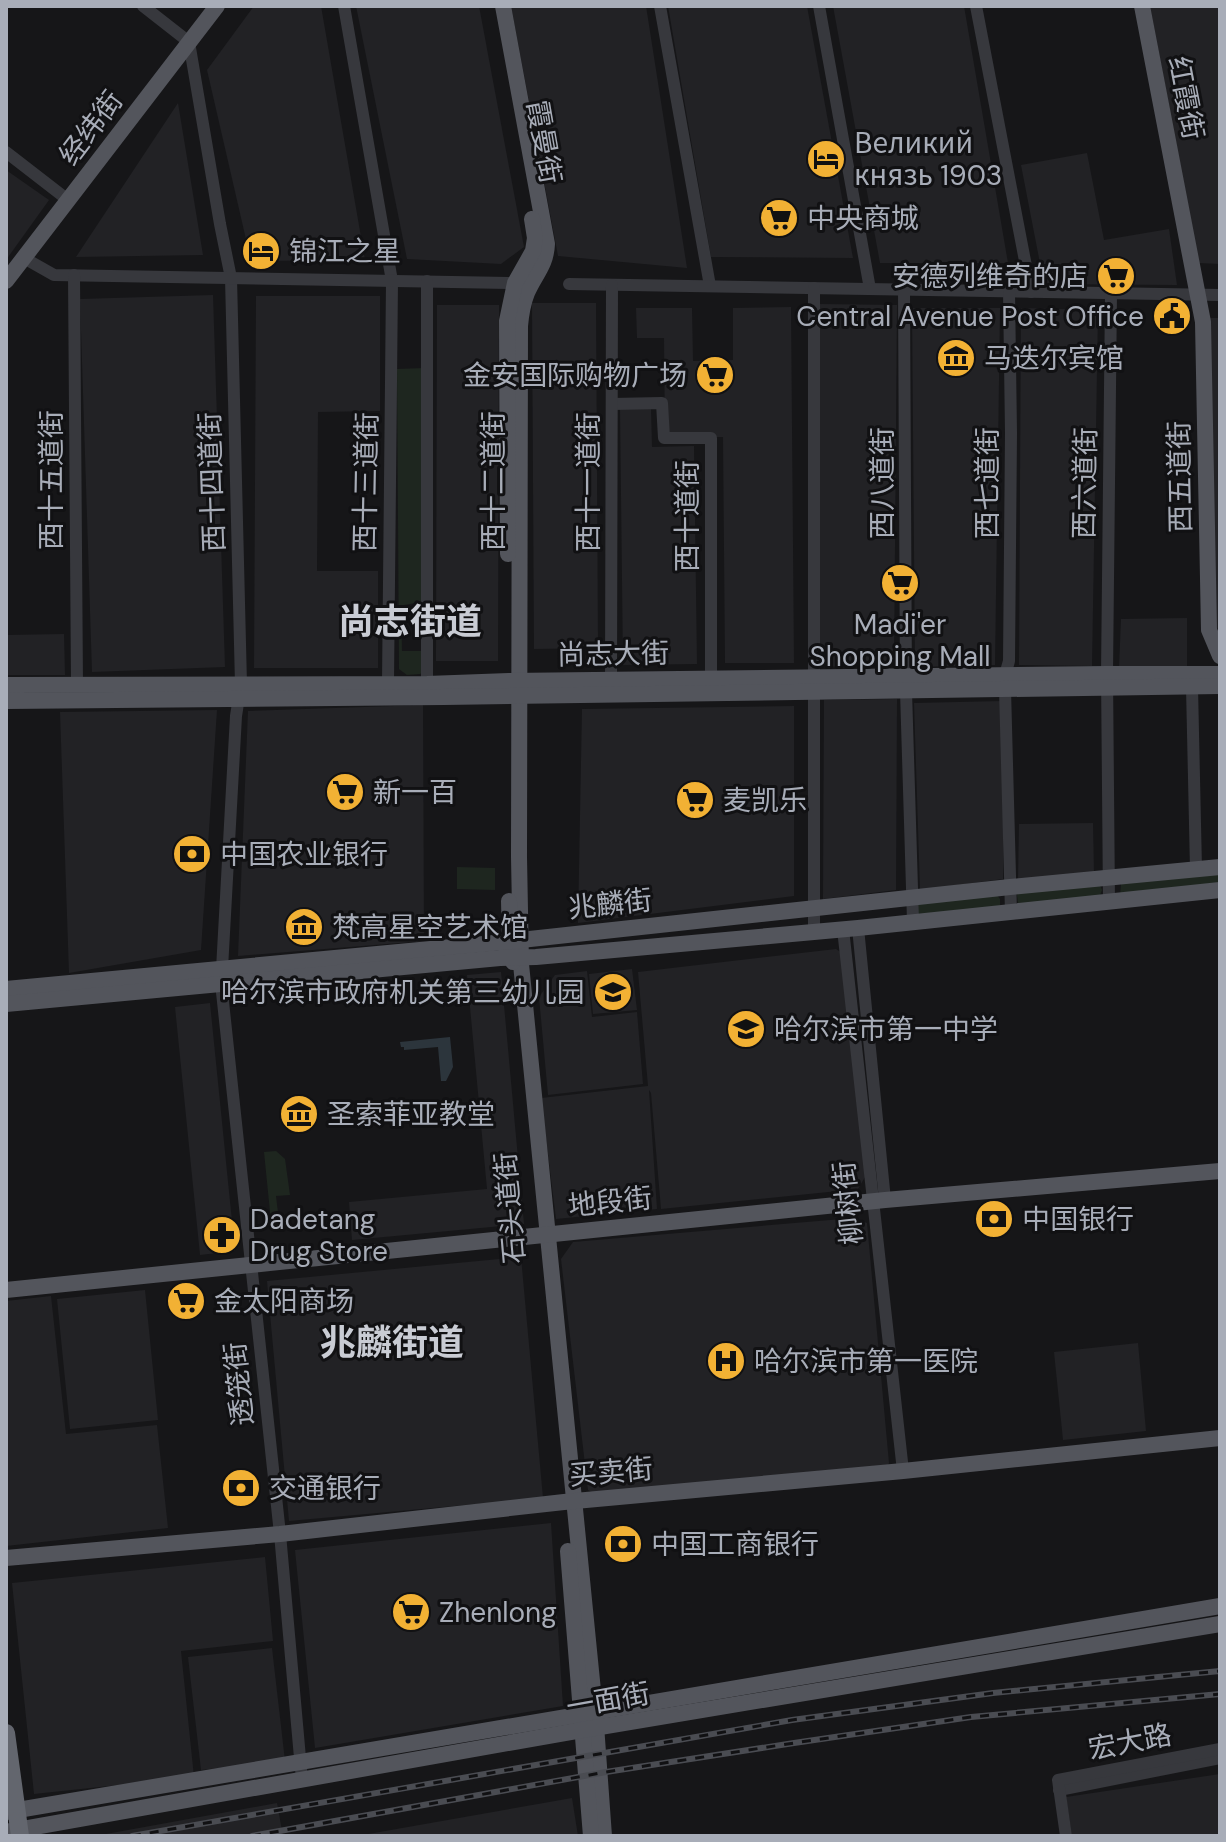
<svg xmlns="http://www.w3.org/2000/svg" width="1226" height="1842" font-family="'DM Sans','Noto Sans SC',sans-serif">
  <style>
    .built { fill: #222225 }
    .green { fill: #1e261f }
    .water { fill: #2c353c }
    .lines { fill: none; stroke-linecap: round; stroke-linejoin: round }
    .minor { stroke: #37383d; stroke-width: 12 }
    .major { stroke: #53555c; stroke-width: 16 }
    .highway { stroke: #63666e; stroke-width: 18 }
    .rail-casing { stroke: #4a4c52; stroke-width: 6 }
    .rail { stroke: #111113; stroke-width: 3; stroke-dasharray: 9; stroke-linecap: butt }
    .labels { text-anchor: middle; dominant-baseline: central; stroke-width: 6; stroke-linejoin: round; paint-order: stroke }
    .street-label { font-size: 28px; fill: #a8adb8; stroke: #111113 }
    .poi-label { font-size: 28px; fill: #a8adb8; stroke: #111113; text-anchor: start }
    .district-label { font-size: 36px; font-weight: bold; fill: #c9ccd4; stroke: #111113 }
  </style>
  <rect width="100%" height="100%" fill="#161618"/>
  <g class="built">
    <path d="M254,6h67l44,254 -114,1 -44,-191z"/>
    <path d="M356,6h123l45,241 -23,17 -94,-5z"/>
    <path d="M511,6h135l41,262 -129,-12z"/>
    <path d="M668,6h139l46,252 -142,-1z"/>
    <path d="M833,6h131l44,257h-128z"/>
    <path d="M1150,6h70v258l-21,-1z"/>
    <path d="M178,103l25,152 -127,2z"/>
    <path d="M1087,153l17,87 65,-11 8,56 -133,-1 -23,-119z"/>
    <path d="M6,170l43,30 -43,60z"/>
    <path d="M213,295l12,372 -133,5 -12,-373z"/>
    <path d="M256,296h124v115l-62,1 -1,159h61v97h-124z"/>
    <path d="M532,303h64l2,345 -64,1z"/>
    <path d="M819,304l78,1 -3,359 -74,3z"/>
    <path d="M437,305h62l-1,356h-62z"/>
    <path d="M791,307l3,356h-69l-2,-226h-58l-1,-99h-27l-1,-30h56l1,53 40,-1v-52z"/>
    <path d="M912,308h88l-5,357 -80,2z"/>
    <path d="M1021,308l77,2 -6,356 -73,-1z"/>
    <path d="M1210,318h10v317l-4,-10z"/>
    <path d="M651,408l1,39 42,-1 3,218 -74,1 -3,-256z"/>
    <path d="M1187,618v50h-68l2,-49z"/>
    <path d="M64,634l1,41h-59v-40z"/>
    <path d="M897,699l-1,191 -73,9 1,-199z"/>
    <path d="M1003,701v178l-83,11 -6,-187z"/>
    <path d="M423,705l1,236 -186,15 10,-245z"/>
    <path d="M794,706v190l-216,27 4,-214z"/>
    <path d="M217,710l-16,240 -132,23 -9,-261z"/>
    <path d="M1093,823l1,51 -76,6 1,-56z"/>
    <path d="M836,949l6,4 23,224 -7,12 -197,20 -10,-116 -2,-3 8,119 -101,10 -15,-121 107,-12 -10,-114z"/>
    <path d="M632,969l5,41 -44,4 -4,-40z"/>
    <path d="M587,971l5,46 45,-5 6,72 -95,11 -9,-98 16,-22z"/>
    <path d="M501,972l23,252 -172,16 -3,-38 138,-13 -20,-214z"/>
    <path d="M210,1003l25,248 -35,4 -25,-248z"/>
    <path d="M854,1218l13,5 22,240 -4,8 -287,25 -10,-6 -27,-231 12,-17z"/>
    <path d="M521,1257l22,241 -254,23 -22,-240z"/>
    <path d="M145,1290l13,130 -88,9 -13,-130z"/>
    <path d="M51,1296l15,138 91,-9 11,103 -162,18v-245z"/>
    <path d="M1138,1343l8,88 -83,9 -9,-88z"/>
    <path d="M551,1523l12,183 -248,42 -20,-198z"/>
    <path d="M265,1557l8,84 -92,10 13,126 -160,17 -22,-211z"/>
    <path d="M272,1648l13,113 -84,9 -13,-113z"/>
    <path d="M1220,1774v62h-148l-6,-39z"/>
    <path d="M572,1798l6,38h-221z"/>
    <path d="M277,1803l6,33h-188z"/>
  </g>
  <g class="green">
    <path d="M424,368l-2,245 -2,-6 -5,-4 -11,2 -3,5 1,41h23l-1,20 -4,3 -13,1 -8,-6 -2,-300z"/>
    <path d="M457,867l38,1v22l-38,-1z"/>
    <path d="M1220,871v15l-100,10 1,-12z"/>
    <path d="M1100,885l2,5 -3,8 -77,8 -4,-3 -1,-8 2,-3z"/>
    <path d="M997,895l3,4v9l-83,6v-10z"/>
    <path d="M276,1151l9,8 5,36 -14,1 3,25 -8,1 -7,-70z"/>
  </g>
  <path class="water" d="M450,1037l3,30 -7,14h-5l-3,-34 -34,3v-3h-3l-1,-5z"/>
  <g class="lines">
    <g class="minor">
      <path d="M143,6l46,36 31,182 11,54 10,406 -5,32 -14,253"/>
      <path d="M344,6l48,275 -4,402"/>
      <path d="M660,6l50,280"/>
      <path d="M819,6l51,283"/>
      <path d="M976,6l55,286"/>
      <path d="M6,152l62,48"/>
      <path d="M24,258l30,17 455,8"/>
      <path d="M74,275l3,409"/>
      <path d="M427,281v403"/>
      <path d="M569,284l651,11"/>
      <path d="M904,290l2,401 7,230"/>
      <path d="M1009,291l2,142 -2,228 -4,14v14l6,224"/>
      <path d="M612,404l50,-1 2,35h47v240"/>
      <path d="M611,680l1,-395"/>
      <path d="M1192,687l4,182"/>
      <path d="M1109,902l-2,-228 4,-381"/>
      <path d="M858,928l27,272"/>
      <path d="M843,929l60,542"/>
      <path d="M814,932v-644"/>
      <path d="M221,983l59,551 22,246"/>
      <path d="M1059,1790l161,-32"/>
      <path d="M1066,1836l-8,-56 162,-31"/>
    </g>
    <g class="major">
      <path d="M503,6l44,238c-1,22 -12,30 -20,49 -4,10 -6,22 -7,33l-1,531 2,107 74,747 9,125"/>
      <path d="M1142,6l61,316 6,308 11,26"/>
      <path d="M6,281l211,-275"/>
      <path d="M508,554l-1,-233 8,-38 18,-32 2,-13 -3,-19"/>
      <path d="M6,685l421,-1 82,-3 598,-7h113"/>
      <path d="M6,701l438,-4 776,-11"/>
      <path d="M509,901l1,40 3,21"/>
      <path d="M6,989l478,-45 526,-57 210,-20"/>
      <path d="M6,1004l494,-46 36,-1 322,-29 362,-38"/>
      <path d="M6,1290l879,-90 335,-29"/>
      <path d="M568,1551l23,285"/>
      <path d="M6,1558l274,-24 284,-32 339,-31 317,-33"/>
      <path d="M6,1812l1214,-206"/>
      <path d="M6,1832l576,-102 638,-106"/>
    </g>
    <path class="highway" d="M6,1733l14,103"/>
    <g class="rail-casing">
      <g id="rail">
        <path d="M132,1836l660,-116 201,-27 227,-22"/>
        <path d="M252,1836l354,-64 188,-29 177,-26 249,-23"/>
      </g>
    </g>
    <use href="#rail" class="rail"/>
  </g>
  <defs>
    <g id="hotel-disc" transform="scale(2)"><circle r="9.5" fill="#f2b134" stroke="#111113"/><path d="M-6-4.5h1.5V1H6V5H4.5V3h-9V5H-6ZM-4 0a1.8 1.8 0 1 1 3.6 0ZM.5 0V-2.5h3Q6-2.5 6 0Z" fill="#111"/></g>
    <g id="supermarket-disc" transform="scale(2)"><circle r="9.5" fill="#f2b134" stroke="#111113"/><path d="M-6-5.5h2.5l.6 2H6L4.5 2H-2.5L-4.4-4H-6ZM-1.5 3.2a1.3 1.3 0 1 0 .1 0ZM3 3.2a1.3 1.3 0 1 0 .1 0Z" fill="#111"/></g>
    <g id="civic-disc" transform="scale(2)"><circle r="9.5" fill="#f2b134" stroke="#111113"/><path d="M-.6-6.5H3V-4.5H.6V-3L4-1V1h2V6H-6V1h2V-1L-.6-3ZM-1.2 2.5V6h2.4V2.5Z" fill="#111"/></g>
    <g id="museum-disc" transform="scale(2)"><circle r="9.5" fill="#f2b134" stroke="#111113"/><path d="M0-6L6-3V-2H-6V-3ZM-5-1h2V3h-2ZM-1-1h2V3h-2ZM3-1h2V3H3ZM-6 4H6V6H-6Z" fill="#111"/></g>
    <g id="bank-disc" transform="scale(2)"><circle r="9.5" fill="#f2b134" stroke="#111113"/><path d="M-6-4H6V4H-6ZM0-2.3a2.3 2.3 0 1 0 0 4.6a2.3 2.3 0 1 0 0-4.6Z" fill="#111"/></g>
    <g id="school-disc" transform="scale(2)"><circle r="9.5" fill="#f2b134" stroke="#111113"/><path d="M0-5L7-2L0 1L-7-2ZM-4 1L0 2.5L4 1V4Q0 6-4 4Z" fill="#111"/></g>
    <g id="pharmacy-disc" transform="scale(2)"><circle r="9.5" fill="#f2b134" stroke="#111113"/><path d="M-2-6h4v4h4v4h-4v4h-4v-4h-4v-4h4Z" fill="#111"/></g>
    <g id="hospital-disc" transform="scale(2)"><circle r="9.5" fill="#f2b134" stroke="#111113"/><path d="M-5-5h3v3.5h4V-5h3V5h-3V1.5h-4V5h-3Z" fill="#111"/></g>
  </defs>
  <g fill-rule="evenodd">
    <use href="#hotel-disc" x="826" y="159"/>
    <use href="#supermarket-disc" x="779" y="218"/>
    <use href="#hotel-disc" x="261" y="251"/>
    <use href="#supermarket-disc" x="1116" y="276"/>
    <use href="#civic-disc" x="1172" y="316"/>
    <use href="#museum-disc" x="956" y="358"/>
    <use href="#supermarket-disc" x="715" y="375"/>
    <use href="#supermarket-disc" x="900" y="583"/>
    <use href="#supermarket-disc" x="345" y="792"/>
    <use href="#supermarket-disc" x="695" y="800"/>
    <use href="#bank-disc" x="192" y="854"/>
    <use href="#museum-disc" x="304" y="927"/>
    <use href="#school-disc" x="613" y="992"/>
    <use href="#school-disc" x="746" y="1029"/>
    <use href="#museum-disc" x="299" y="1114"/>
    <use href="#bank-disc" x="994" y="1219"/>
    <use href="#pharmacy-disc" x="222" y="1235"/>
    <use href="#supermarket-disc" x="186" y="1301"/>
    <use href="#hospital-disc" x="726" y="1361"/>
    <use href="#bank-disc" x="241" y="1488"/>
    <use href="#bank-disc" x="623" y="1544"/>
    <use href="#supermarket-disc" x="411" y="1612"/>
  </g>
  <g class="labels">
    <g class="street-label">
      <text transform="translate(1186 98) rotate(79)">红霞街</text>
      <text transform="translate(91 128) rotate(-53)">经纬街</text>
      <text transform="translate(544 142) rotate(80)">霞曼街</text>
      <text transform="translate(1180 477) rotate(-91)">西五道街</text>
      <text transform="translate(51 480) rotate(-90)">西十五道街</text>
      <text transform="translate(493 481) rotate(-90)">西十二道街</text>
      <text transform="translate(212 482) rotate(-92)">西十四道街</text>
      <text transform="translate(366 482) rotate(-89)">西十三道街</text>
      <text transform="translate(588 482) rotate(-90)">西十一道街</text>
      <text transform="translate(882 483) rotate(-90)">西八道街</text>
      <text transform="translate(987 483) rotate(-90)">西七道街</text>
      <text transform="translate(1085 483) rotate(-89)">西六道街</text>
      <text transform="translate(687 516) rotate(-90)">西十道街</text>
      <text transform="translate(613 654) rotate(-1)">尚志大街</text>
      <text transform="translate(610 904) rotate(-6)">兆麟街</text>
      <text transform="translate(610 1202) rotate(-6)">地段街</text>
      <text transform="translate(848 1203) rotate(-96)">柳树街</text>
      <text transform="translate(510 1208) rotate(-95)">石头道街</text>
      <text transform="translate(239 1384) rotate(-96)">透笼街</text>
      <text transform="translate(611 1472) rotate(-5)">买卖街</text>
      <text transform="translate(608 1700) rotate(-10)">一面街</text>
      <text transform="translate(1130 1742) rotate(-11)">宏大路</text>
    </g>
    <g class="poi-label">
      <text x="854" y="143">Великий<tspan x="854" dy="32">князь 1903</tspan></text>
      <text x="807" y="218">中央商城</text>
      <text x="289" y="251">锦江之星</text>
      <text x="1088" y="276" text-anchor="end">安德列维奇的店</text>
      <text x="1144" y="316" text-anchor="end">Central Avenue Post Office</text>
      <text x="984" y="358">马迭尔宾馆</text>
      <text x="687" y="375" text-anchor="end">金安国际购物广场</text>
      <text x="900" y="624" text-anchor="middle">Madi'er<tspan x="900" dy="32">Shopping Mall</tspan></text>
      <text x="373" y="792">新一百</text>
      <text x="723" y="800">麦凯乐</text>
      <text x="220" y="854">中国农业银行</text>
      <text x="332" y="927">梵高星空艺术馆</text>
      <text x="585" y="992" text-anchor="end">哈尔滨市政府机关第三幼儿园</text>
      <text x="774" y="1029">哈尔滨市第一中学</text>
      <text x="327" y="1114">圣索菲亚教堂</text>
      <text x="250" y="1219">Dadetang<tspan x="250" dy="32">Drug Store</tspan></text>
      <text x="1022" y="1219">中国银行</text>
      <text x="214" y="1301">金太阳商场</text>
      <text x="754" y="1361">哈尔滨市第一医院</text>
      <text x="269" y="1488">交通银行</text>
      <text x="651" y="1544">中国工商银行</text>
      <text x="439" y="1612">Zhenlong</text>
    </g>
    <g class="district-label">
      <text x="410" y="621">尚志街道</text>
      <text x="392" y="1342">兆麟街道</text>
    </g>
  </g>
  <rect width="1226" height="1842" fill="none" stroke="#a8adb8" stroke-width="16"/>
</svg>
